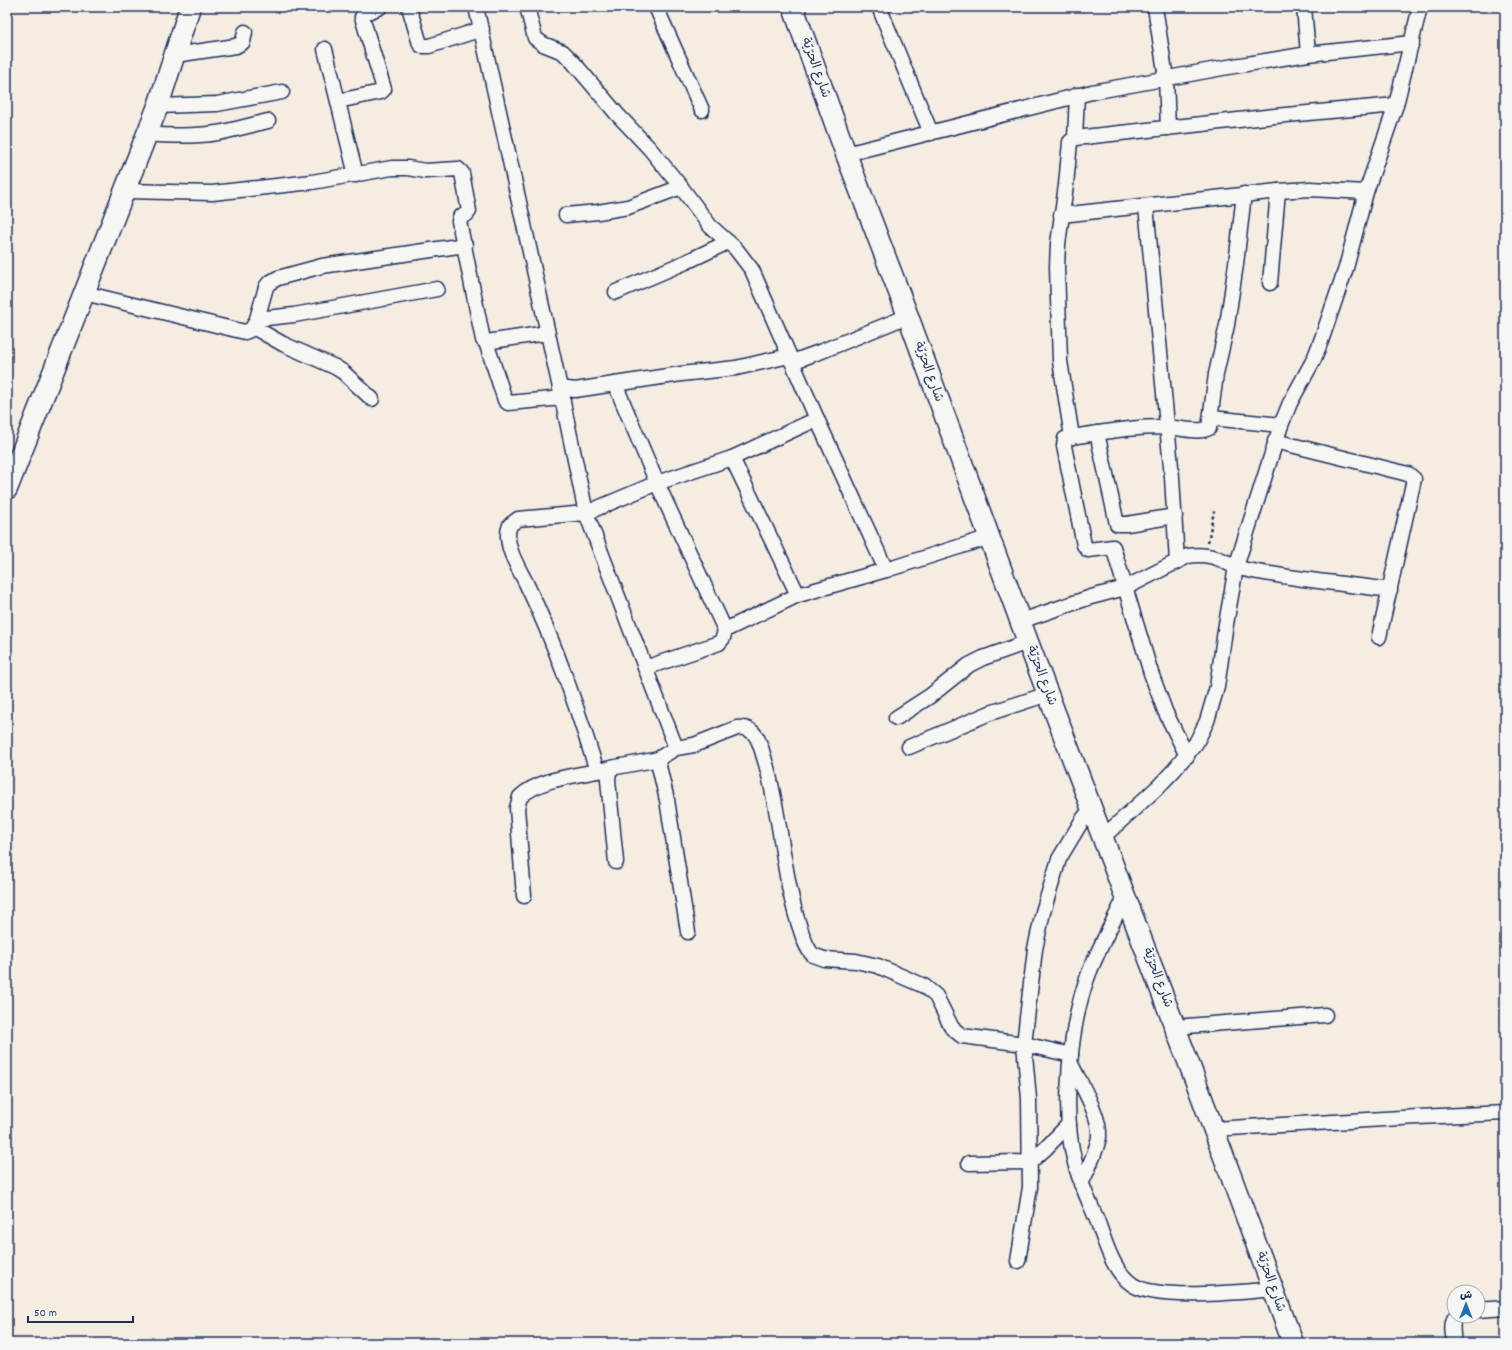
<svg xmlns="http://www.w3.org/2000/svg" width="1512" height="1350" font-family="Dekko,'Playpen Sans Arabic',sans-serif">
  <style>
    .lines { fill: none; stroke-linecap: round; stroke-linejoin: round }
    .street-casing { stroke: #1b2f5e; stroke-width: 17 }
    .secondary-casing { stroke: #1b2f5e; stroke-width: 23 }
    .path { stroke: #1b2f5e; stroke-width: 2.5; stroke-dasharray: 3 3; stroke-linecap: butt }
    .street { stroke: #f6f6f2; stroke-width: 14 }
    .secondary { stroke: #f6f6f2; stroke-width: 20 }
    .labels { text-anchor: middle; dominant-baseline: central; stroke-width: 3; stroke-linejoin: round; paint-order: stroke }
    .street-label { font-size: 13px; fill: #1b2f5e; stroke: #f6f6f2 }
  </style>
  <rect width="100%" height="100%" fill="#f5ece2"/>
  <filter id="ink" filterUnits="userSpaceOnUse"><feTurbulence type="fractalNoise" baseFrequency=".025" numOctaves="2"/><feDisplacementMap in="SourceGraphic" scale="8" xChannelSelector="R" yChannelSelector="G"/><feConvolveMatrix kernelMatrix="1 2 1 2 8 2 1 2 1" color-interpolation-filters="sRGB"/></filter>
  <g filter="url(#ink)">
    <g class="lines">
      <g class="street-casing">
        <g id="street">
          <path d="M409,7l11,37 2,2h7l53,-17"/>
          <path d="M476,7l84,381 15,2 106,-16 55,-6 53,-12"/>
          <path d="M527,7l8,31 8,6 20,8 10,10 44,52 33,35 31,38 29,39 26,23 16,21 65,149 69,151 104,-33"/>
          <path d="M656,7l46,103"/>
          <path d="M879,7l52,126"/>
          <path d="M1155,7l11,71 2,50"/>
          <path d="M1304,7l4,47"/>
          <path d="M325,49l31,126"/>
          <path d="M175,55l61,-9 7,-4 2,-10"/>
          <path d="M1077,95l-2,43 -5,4 -4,43 -8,59 -1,23 3,94 12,76 -7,2 -1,7 20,99 4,5 25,-3 38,126 14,38 22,45"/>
          <path d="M338,101l43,-9 3,-3 -22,-72 3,-4 15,-6"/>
          <path d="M1396,105l24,-98"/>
          <path d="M158,106l59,-2 65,-12"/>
          <path d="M146,134c24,2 47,3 71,-1 17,-3 34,-8 51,-12"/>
          <path d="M1075,138l200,-22 121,-11 -30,87 -20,76 -25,73 -7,18 -24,44 -9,22 -45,142 -11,63 -8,57 -10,34 -11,22 -21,26 -17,18 -55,50"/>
          <path d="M846,154l246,-62 136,-25 80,-13 104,-11"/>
          <path d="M125,191l87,2 100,-11 80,-14h16l17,3 33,-2 4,4 7,38 -2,3 -7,3 -1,4 24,119 3,2 61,-9"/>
          <path d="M1146,206l26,271 5,85"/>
          <path d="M566,215l32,-3 30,-5 53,-20"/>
          <path d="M1061,215l217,-24 32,-2 56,3"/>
          <path d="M1270,283l8,-92"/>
          <path d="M616,292l70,-30 42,-20"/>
          <path d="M84,293l161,39 7,-3 5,-10 9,-32 3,-4 9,-5 44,-12 143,-21"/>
          <path d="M257,319l37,-4 143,-26"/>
          <path d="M253,327l30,17 52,23 8,5 29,27"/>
          <path d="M486,342l19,58 3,3 55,-5"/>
          <path d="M792,362l30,-11 86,-35"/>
          <path d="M615,384l42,99 68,147 -2,8 -4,5 -74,25"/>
          <path d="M560,388l26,125 90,235 -15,9 -3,5 9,38 21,132"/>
          <path d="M1211,418l70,7"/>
          <path d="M1097,433l20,91h10l48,-8"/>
          <path d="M1072,437c34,-5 68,-12 103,-9 11,1 24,5 34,0l7,-54 11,-49 9,-61 8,-70"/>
          <path d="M1275,441l133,33 6,5 -35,158"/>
          <path d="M732,458l66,137"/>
          <path d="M1021,621l70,-24 34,-9 63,-32c12,-2 26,0 36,5 5,2 9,6 14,7 50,11 101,15 152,22"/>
          <path d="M725,630l73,-35 88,-25"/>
          <path d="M896,718l34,-22 39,-31 14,-7 45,-16"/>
          <path d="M909,747l81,-34 58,-19"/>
          <path d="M676,748l18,-3 43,-17c8,-1 14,1 19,8 5,8 7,19 10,28 15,52 16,107 32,158 4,11 7,25 15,33l11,4 32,2 22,5 46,20 12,10 16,32 10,8 62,8 47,11"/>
          <path d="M597,771c-20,-63 -41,-126 -70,-186 -8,-17 -25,-41 -17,-60l8,-6 68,-6 71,-30 75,-25 85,-39"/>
          <path d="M616,862l-8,-82 1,-9 2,-3 48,-9"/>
          <path d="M524,896l-7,-88 3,-11c21,-20 63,-22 91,-29"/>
          <path d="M1126,896c-13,25 -26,50 -37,77 -19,50 -28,138 -14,190 5,20 14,38 22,57 8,21 15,51 36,65 25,16 109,7 141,4"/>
          <path d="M1175,1027l150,-12"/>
          <path d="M1071,1064c9,19 30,52 28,73 -3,16 -11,32 -18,47"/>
          <path d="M1213,1129l205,-12 87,-4"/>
          <path d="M969,1163l61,-1 15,-13 24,-25"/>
          <path d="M1018,1261l12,-74 -1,-88 -5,-55 11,-95 8,-37 16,-53 24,-40 9,-11"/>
          <path d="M1478,1310l27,-2"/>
          <path d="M1454,1343c-1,-9 -4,-20 2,-27"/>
        </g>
      </g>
      <g class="secondary-casing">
        <g id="secondary">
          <path d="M793,7l53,147 62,162 120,326 171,448 94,253"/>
          <path d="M7,489l151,-383 32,-99"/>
        </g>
      </g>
      <path class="path" d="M1208,542l6,-31"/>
      <use href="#street" class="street"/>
      <use href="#secondary" class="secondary"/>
    </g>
  </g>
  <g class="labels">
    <g class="street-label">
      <text transform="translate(815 68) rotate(70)">شارع الحرّيّة</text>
      <text transform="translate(928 372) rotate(70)">شارع الحرّيّة</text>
      <text transform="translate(1041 676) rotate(69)">شارع الحرّيّة</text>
      <text transform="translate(1157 978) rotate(69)">شارع الحرّيّة</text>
      <text transform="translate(1270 1282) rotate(70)">شارع الحرّيّة</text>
    </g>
  </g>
  <rect width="1512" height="1350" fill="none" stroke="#f6f6f2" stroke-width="24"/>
  <rect x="12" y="12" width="1488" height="1326" fill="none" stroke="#1b2f5e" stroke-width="1.5" filter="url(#ink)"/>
  <g transform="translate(1466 1304)"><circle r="19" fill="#f6f6f2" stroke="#9ea6b7"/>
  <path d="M0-3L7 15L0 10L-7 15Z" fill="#1f6fb2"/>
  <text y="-6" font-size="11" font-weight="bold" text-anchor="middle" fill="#1b2f5e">ش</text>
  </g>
  <path d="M28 1316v6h105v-6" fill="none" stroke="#1b2f5e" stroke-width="2"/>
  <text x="34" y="1316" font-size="12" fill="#1b2f5e" stroke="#f6f6f2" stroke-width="3" paint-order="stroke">50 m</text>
</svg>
